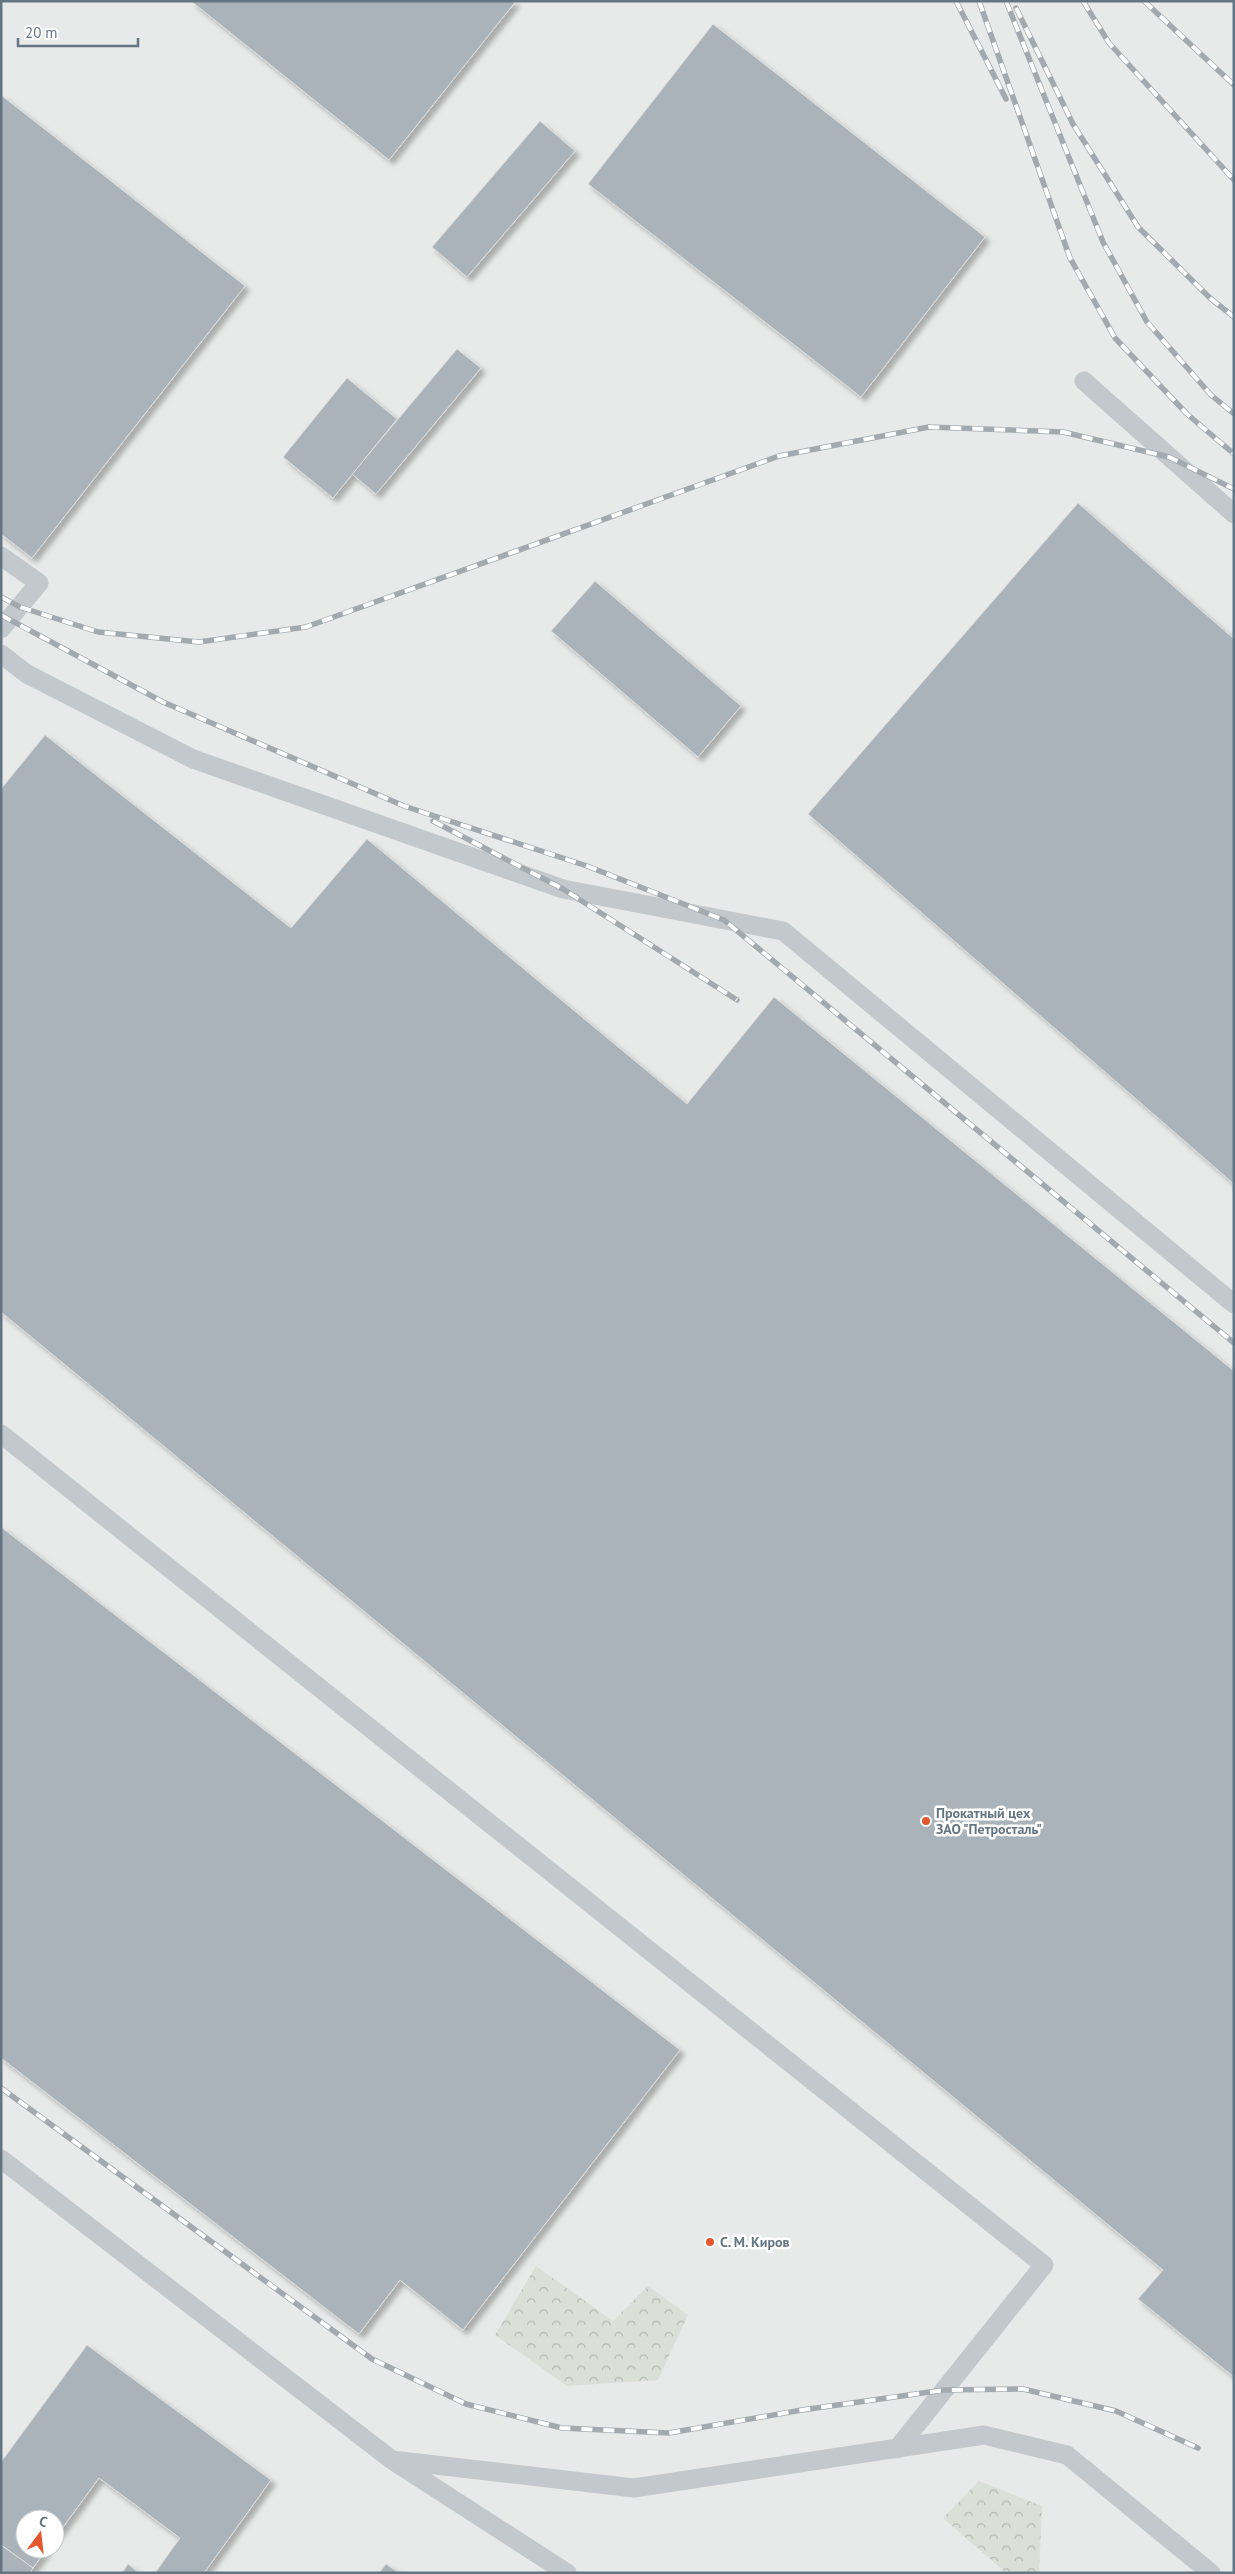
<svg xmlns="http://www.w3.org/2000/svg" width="1235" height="2574" font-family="'PT Sans',sans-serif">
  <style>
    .built { fill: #e8e9e9; fill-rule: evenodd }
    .forest { fill: url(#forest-crowns) }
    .building { fill: #aab3b9; stroke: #dcdcda; filter: url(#shadow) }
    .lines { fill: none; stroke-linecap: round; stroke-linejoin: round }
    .lane { stroke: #c3c8cc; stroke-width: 19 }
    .rail-casing { stroke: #a2aab0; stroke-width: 5.5 }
    .rail { stroke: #fff; stroke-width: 4; stroke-dasharray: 11; stroke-linecap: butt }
    .poi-dot { fill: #e4572e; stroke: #fff; stroke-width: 2 }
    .labels { text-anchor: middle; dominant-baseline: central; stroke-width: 5; stroke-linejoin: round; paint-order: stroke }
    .poi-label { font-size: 14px; font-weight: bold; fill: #657683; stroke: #fff; text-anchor: start }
  </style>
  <defs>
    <pattern id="forest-crowns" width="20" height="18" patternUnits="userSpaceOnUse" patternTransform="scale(1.25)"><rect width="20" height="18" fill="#dadfd7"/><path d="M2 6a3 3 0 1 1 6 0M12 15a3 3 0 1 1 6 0" fill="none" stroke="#b4b9b4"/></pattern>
    <filter id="shadow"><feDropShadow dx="4.5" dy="4.5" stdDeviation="2.5" flood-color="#0004"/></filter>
  </defs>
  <rect width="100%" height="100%" fill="#fafaf8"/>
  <path class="built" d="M1,1h1233v2572h-1233zM25,2519h30v30h-30z"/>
  <g class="forest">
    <path d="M536,2266l77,55 35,-35 40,29 -30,65 -91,6 -72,-51z"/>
    <path d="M979,2481l63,25 -3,67h-33l-63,-55z"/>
  </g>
  <g class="building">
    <path d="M191,1h325l-127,159z"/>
    <path d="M713,24l272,213 -124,160 -273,-213z"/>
    <path d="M1,95l244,191 -213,272 -31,-24z"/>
    <path d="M540,121l35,30 -108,126 -35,-30z"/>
    <path d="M457,349l24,19 -105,126 -24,-20z"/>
    <path d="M347,378l50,41 -64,79 -50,-41z"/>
    <path d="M1078,503l156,136v545l-426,-370z"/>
    <path d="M595,581l146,125 -43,51 -147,-126z"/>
    <path d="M45,735l246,193 76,-89 320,265 87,-107 460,374v1006l-96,-78 25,-29 -1162,-958v-523z"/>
    <path d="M1,1527l679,523 -217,280 -63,-50 -41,54 -358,-276z"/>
    <path d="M87,2345l184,135 -67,93h-49l25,-35 -81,-60 -44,60v-19h-30v30h22l-14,19 -32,-23v-83z"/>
    <path d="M1,2545l32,23 -3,5h-29z"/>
    <path d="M128,2564l11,9h-17z"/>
    <path d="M386,2564l13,9h-20z"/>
  </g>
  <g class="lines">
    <g class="lane">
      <path d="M1084,381l150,133"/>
      <path d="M1,556l38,27 -38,46"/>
      <path d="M1,654l26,20 166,85 370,130 220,42 451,373"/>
      <path d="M1,1434l1043,831 -147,184"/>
      <path d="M1,2159l391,301 242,28 350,-53 83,20 144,118"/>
      <path d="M395,2462l172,111"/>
    </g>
    <g class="rail-casing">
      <g id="rail">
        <path d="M956,1l50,98"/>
        <path d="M979,1l91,257 45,80 72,76 47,40"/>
        <path d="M1006,1l97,241 44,80 64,73 23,19"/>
        <path d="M1083,1l26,42 125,137"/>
        <path d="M1144,1l90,84"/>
        <path d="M1016,8l57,116 65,103 72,71 24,19"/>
        <path d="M1,597l19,10 78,25 101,10 107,-15 473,-171 150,-29 134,5 106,25 65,32"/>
        <path d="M1,615l162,87 241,104 183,60 137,54 510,423"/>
        <path d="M433,821l130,68 174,111"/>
        <path d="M1,2088l371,271 94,45 96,24 107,5 133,-23 142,-20 79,-1 93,22 82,37"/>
      </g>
    </g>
    <use href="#rail" class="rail"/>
  </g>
  <g class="poi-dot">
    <circle cx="926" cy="1821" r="5"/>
    <circle cx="710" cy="2242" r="5"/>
  </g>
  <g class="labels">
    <g class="poi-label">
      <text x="936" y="1813">Прокатный цех<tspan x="936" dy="16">ЗАО "Петросталь"</tspan></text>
      <text x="720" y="2242">С. М. Киров</text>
    </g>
  </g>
  <rect width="1235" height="2574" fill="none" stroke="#657683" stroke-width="5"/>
  <g transform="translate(40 2534) rotate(15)"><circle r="24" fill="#ffffff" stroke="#c1c8cd"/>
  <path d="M0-4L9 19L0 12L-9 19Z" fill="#e4572e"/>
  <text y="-8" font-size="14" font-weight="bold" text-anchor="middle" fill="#657683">С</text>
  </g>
  <path d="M18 38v8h120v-8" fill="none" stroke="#657683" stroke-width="2.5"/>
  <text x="25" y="38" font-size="15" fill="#657683" stroke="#ffffff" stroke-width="4" paint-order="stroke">20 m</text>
</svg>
